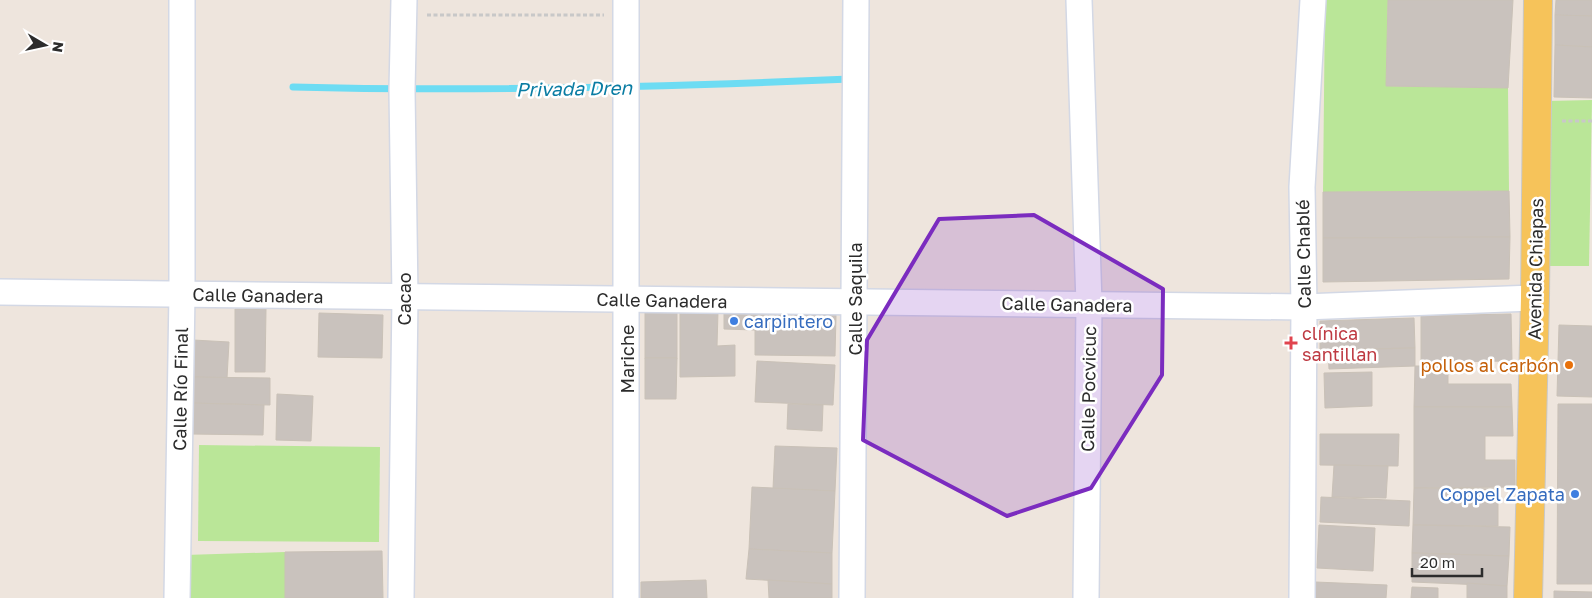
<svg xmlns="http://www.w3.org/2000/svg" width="1592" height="598" font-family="'Golos Text',sans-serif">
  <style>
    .green { fill: #bae698 }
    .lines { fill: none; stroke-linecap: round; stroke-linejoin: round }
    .stream { stroke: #6ddcf3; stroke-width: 7 }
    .building { fill: #c9c2bd; stroke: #c9c1b7 }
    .minor-casing { stroke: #d3d8e5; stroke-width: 28 }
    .major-casing { stroke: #c8c8c8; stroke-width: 30 }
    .path { stroke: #c8c8c8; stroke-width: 3; stroke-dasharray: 4 2.5; stroke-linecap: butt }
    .minor { stroke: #fff; stroke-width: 25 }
    .major { stroke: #f6c35a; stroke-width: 28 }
    .marked { fill: #7b2cbf; fill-opacity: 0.2; stroke: #7b2cbf; stroke-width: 4; stroke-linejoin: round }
    .shop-dot { fill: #3f7fe0; stroke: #fff; stroke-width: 2 }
    .health-dot { fill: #e0444e; stroke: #fff; stroke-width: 2 }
    .food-dot { fill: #e8710a; stroke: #fff; stroke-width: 2 }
    .labels { text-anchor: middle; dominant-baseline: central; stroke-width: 5; stroke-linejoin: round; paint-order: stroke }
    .street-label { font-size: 18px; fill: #2c2c2c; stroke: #fff }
    .shop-label { font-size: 18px; fill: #366cbe; stroke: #fff; text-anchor: start }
    .health-label { font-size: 18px; fill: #be3a42; stroke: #fff; text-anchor: start }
    .food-label { font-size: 18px; fill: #c56008; stroke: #fff; text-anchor: end }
    .water-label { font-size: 19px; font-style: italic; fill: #097ca3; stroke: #fff }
  </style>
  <rect width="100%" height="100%" fill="#eee5dd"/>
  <g class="green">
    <path d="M1325,0h63l-2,86 122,2 1,103 -186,1z"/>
    <path d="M1592,100l-3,166h-39l-2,-165z"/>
    <path d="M199,445l181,2 -1,95 -181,-1z"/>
    <path d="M285,552v46h-99l-1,-43z"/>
  </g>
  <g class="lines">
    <path class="stream" d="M293,87c186,5 371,0 557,-8"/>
  </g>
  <g class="building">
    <path d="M1388,0h125l-5,88 -122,-2z"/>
    <path d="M1556,0h36v16l-37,-1z"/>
    <path d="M1555,15l37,1v31l-37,-2z"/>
    <path d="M1555,45l37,2v51l-38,-1z"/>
    <path d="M1509,191l1,46 -187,1v-46z"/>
    <path d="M1510,237l-1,42 -186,3v-44z"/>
    <path d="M235,309h31l-1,63h-30z"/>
    <rect x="645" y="309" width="32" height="49"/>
    <path d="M680,311h38l-1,35 18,-1v31l-55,1z"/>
    <path d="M319,313l64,2 -1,43 -64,-1z"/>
    <path d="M724,313l112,2 -1,41 -80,-1v-25l-31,-1z"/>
    <path d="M1511,314l1,47 -91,1v-46z"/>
    <path d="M1414,318l1,30 -95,2v-29z"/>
    <path d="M1559,325l33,1v71l-35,-1z"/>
    <path d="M193,340l36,2 -2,36 -34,-1z"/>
    <path d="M1415,348v18l-86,3 -1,-19z"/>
    <path d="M645,358h32l-1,41h-31z"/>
    <path d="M757,361l78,4 -2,40 -78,-3z"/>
    <path d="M1415,366h33v18h63l1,23h-98z"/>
    <path d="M1372,372v34l-47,2 -1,-35z"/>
    <path d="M193,377l77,1v27l-79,-2z"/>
    <path d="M277,394l36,2 -2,45 -35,-1z"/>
    <path d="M191,403l73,2 -1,30 -72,-1z"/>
    <path d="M788,404l35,1 -1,26 -35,-2z"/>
    <path d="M1558,404h34v180h-35z"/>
    <path d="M1414,407h98l1,29h-28v24h30v27l-101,1z"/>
    <path d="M1320,434h79l-1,32 -78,-1z"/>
    <path d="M775,446l62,2 -2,43 -62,-2z"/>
    <path d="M1334,465l54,1 -2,32 -54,-1z"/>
    <path d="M752,487l83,4 -3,62 -83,-4z"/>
    <path d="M1414,488l84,1v37l-85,-1z"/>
    <path d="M1321,497l89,4 -1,25 -89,-4z"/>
    <path d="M1319,525l56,3 -2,43 -56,-3z"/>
    <path d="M1413,525l97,2 -1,29 -97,-3z"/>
    <path d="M749,549l83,4v31l-86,-5z"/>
    <path d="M382,551l1,47h-98v-46z"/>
    <path d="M1412,553l97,3 -2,30 -95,-4z"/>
    <path d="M706,580l1,18h-66v-16z"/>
    <path d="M768,580l64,4v14h-63z"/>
    <path d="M1315,582l72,3 -1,13h-72z"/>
    <path d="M1467,583l40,3v12h-40z"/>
    <path d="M1412,587l26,1v10h-27z"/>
    <path d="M1554,591l38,1v6h-38z"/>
  </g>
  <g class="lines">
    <g class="minor-casing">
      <g id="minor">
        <path d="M1079,0l10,304 -3,294"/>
        <path d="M0,292l1304,15 231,-9"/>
        <path d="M177,598l5,-304v-294"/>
        <path d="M401,598l4,-301 -3,-207 2,-90"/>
        <path d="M626,598v-598"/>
        <path d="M852,598l4,-598"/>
        <path d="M1302,598l2,-291 -2,-120 11,-187"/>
      </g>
    </g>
    <g class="major-casing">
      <path id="major" d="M1528,598l7,-300 3,-298"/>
    </g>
    <g class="path">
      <path d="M427,15h177"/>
      <path d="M1562,121h30"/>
    </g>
    <use href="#minor" class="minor"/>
    <use href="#major" class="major"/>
  </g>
  <path class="marked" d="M1034,215l129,74 -1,86 -71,113 -84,28 -144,-76 4,-100 72,-121z"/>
  <g class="shop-dot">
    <circle cx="734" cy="321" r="5"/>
    <circle cx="1575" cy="494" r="5"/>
  </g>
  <path class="health-dot" d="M1288.5 335.5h5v5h5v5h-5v5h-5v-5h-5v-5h5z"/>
  <circle class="food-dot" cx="1569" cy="365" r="5"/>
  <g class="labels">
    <g class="street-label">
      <text transform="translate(1303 254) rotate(-91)">Calle Chablé</text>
      <text transform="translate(1535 269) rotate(-89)">Avenida Chiapas</text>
      <text transform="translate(258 295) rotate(1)">Calle Ganadera</text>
      <text transform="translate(404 299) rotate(-90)">Cacao</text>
      <text transform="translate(855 299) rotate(-90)">Calle Saquila</text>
      <text transform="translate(662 300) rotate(1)">Calle Ganadera</text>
      <text transform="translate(1067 304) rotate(1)">Calle Ganadera</text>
      <text transform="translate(627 359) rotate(-90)">Mariche</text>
      <text transform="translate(180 389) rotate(-89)">Calle Río Final</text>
      <text transform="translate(1088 389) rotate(-89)">Calle Pocvicuc</text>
    </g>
    <g class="shop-label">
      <text x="744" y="321">carpintero</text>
      <text x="1565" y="494" text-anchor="end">Coppel Zapata</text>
    </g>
    <g class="health-label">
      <text x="1302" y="333">clínica<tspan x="1302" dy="21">santillan</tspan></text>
    </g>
    <g class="food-label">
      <text x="1559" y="365">pollos al carbón</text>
    </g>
    <g class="water-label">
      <text transform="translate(574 88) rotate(-1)">Privada Dren</text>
    </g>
  </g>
  <g transform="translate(45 45) rotate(99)" stroke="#ffffff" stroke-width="4" paint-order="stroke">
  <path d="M0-4L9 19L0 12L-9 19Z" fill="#2c2c2c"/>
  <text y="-8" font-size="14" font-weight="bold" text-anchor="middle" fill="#2c2c2c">N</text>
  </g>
  <path d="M1412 568v8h70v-8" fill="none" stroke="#2c2c2c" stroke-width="2.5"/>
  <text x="1420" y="568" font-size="15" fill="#2c2c2c" stroke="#ffffff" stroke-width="4" paint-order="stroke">20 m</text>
</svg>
